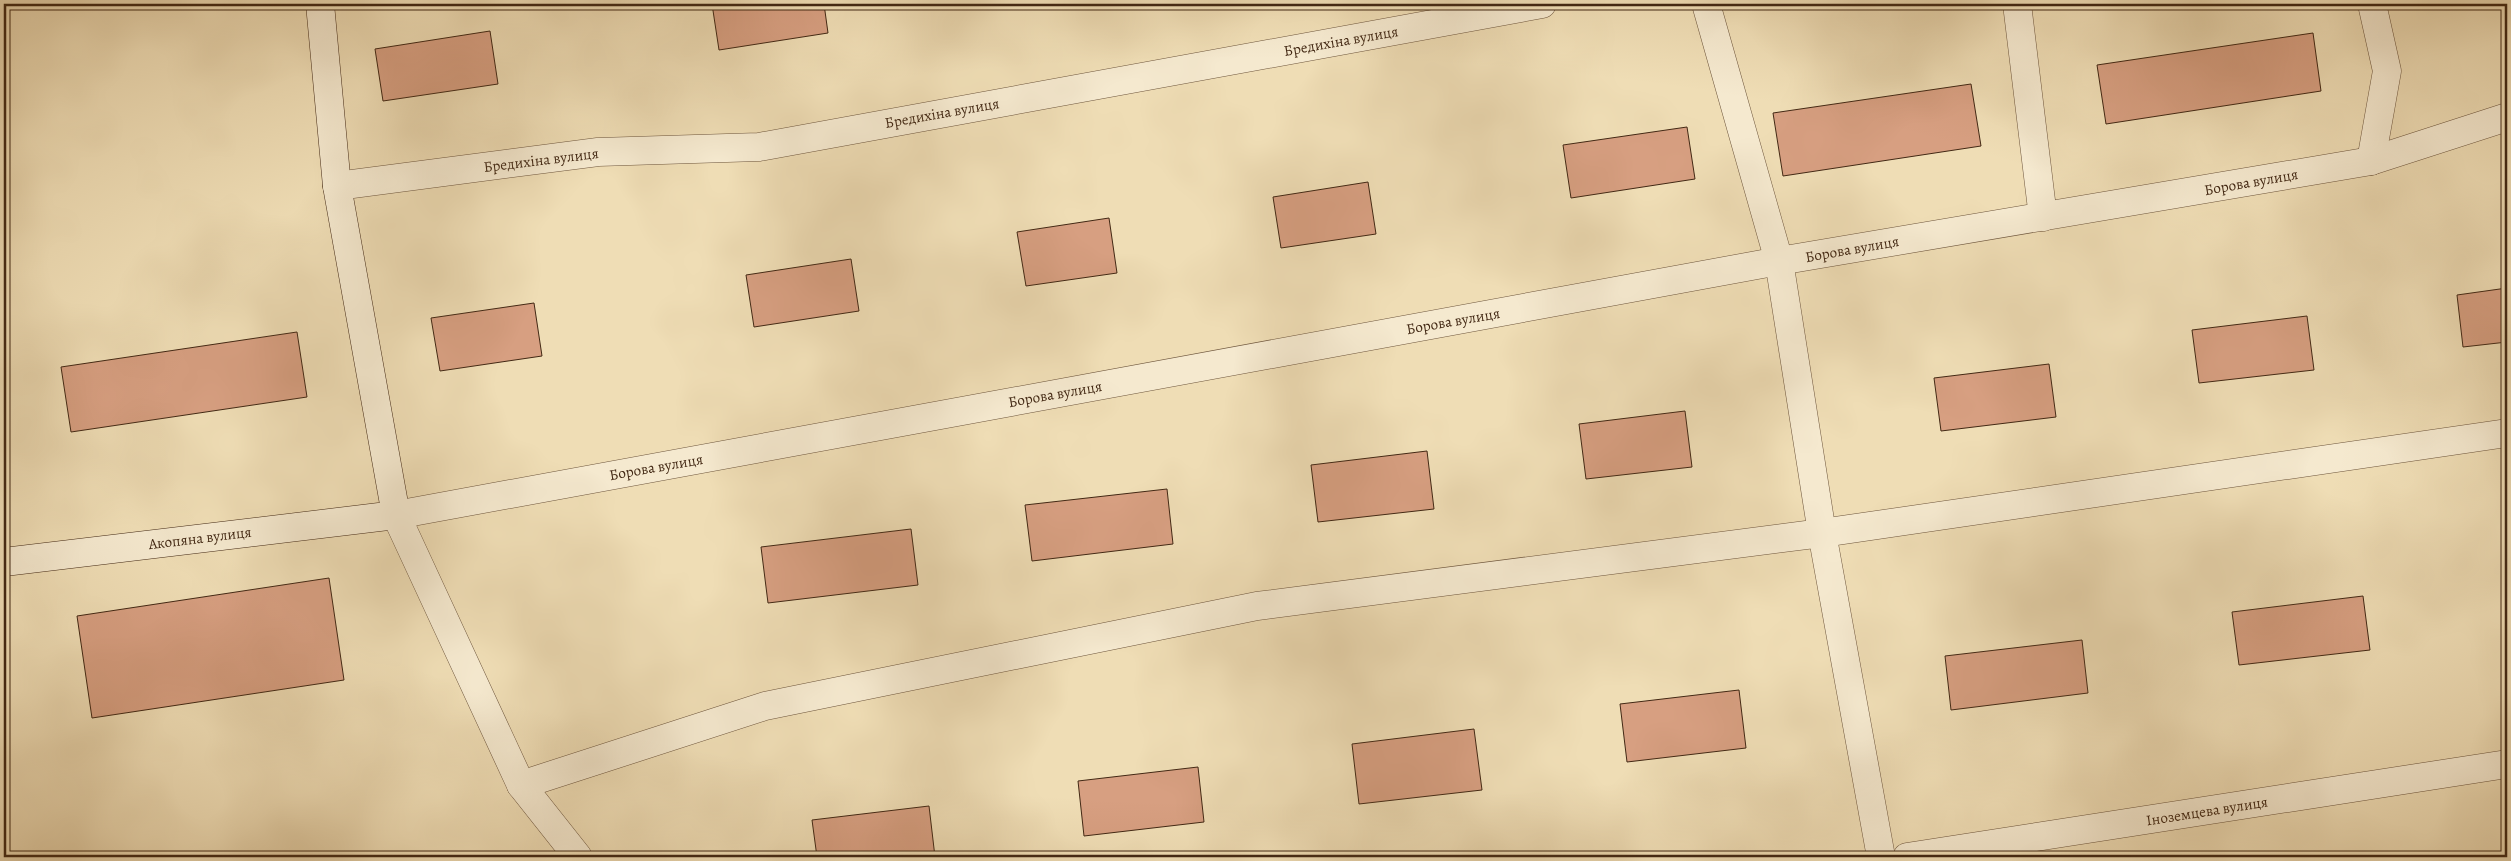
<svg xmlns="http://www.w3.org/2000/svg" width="2511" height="861" font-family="Alegreya,serif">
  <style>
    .building { fill: #d79f81; stroke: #422814 }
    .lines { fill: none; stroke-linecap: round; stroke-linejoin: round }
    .street-casing { stroke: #6d553c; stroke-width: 29 }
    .secondary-casing { stroke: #422814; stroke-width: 29 }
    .street { stroke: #f5e9cf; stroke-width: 28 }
    .secondary { stroke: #f5e9cf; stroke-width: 28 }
    .labels { text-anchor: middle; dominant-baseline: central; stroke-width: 4.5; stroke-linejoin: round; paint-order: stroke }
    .street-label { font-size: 15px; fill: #422814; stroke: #f5e9cf }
  </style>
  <rect width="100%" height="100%" fill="#efddb5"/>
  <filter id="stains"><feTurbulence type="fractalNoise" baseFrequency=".004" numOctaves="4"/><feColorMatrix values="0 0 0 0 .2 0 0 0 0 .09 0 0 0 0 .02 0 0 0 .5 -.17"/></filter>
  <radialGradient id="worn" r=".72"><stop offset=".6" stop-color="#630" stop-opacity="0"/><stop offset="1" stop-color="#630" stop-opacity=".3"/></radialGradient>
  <g class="building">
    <path d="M712,4h112l4,29 -109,17z"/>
    <path d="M490,31l8,53 -115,17 -8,-52z"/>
    <path d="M2313,33l8,58 -215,33 -9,-59z"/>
    <path d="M1971,84l10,62 -198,30 -10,-63z"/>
    <path d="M1687,127l8,52 -124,19 -8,-53z"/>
    <path d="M1368,182l8,52 -95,14 -8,-51z"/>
    <path d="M1109,218l8,55 -91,13 -9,-54z"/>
    <path d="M851,259l8,52 -105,16 -8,-52z"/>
    <path d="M2507,288v54l-44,5 -6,-52z"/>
    <path d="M534,303l8,53 -102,15 -9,-53z"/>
    <path d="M2307,316l7,54 -115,13 -7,-53z"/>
    <path d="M297,332l10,65 -236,35 -10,-65z"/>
    <path d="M2049,364l7,53 -115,14 -7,-53z"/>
    <path d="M1685,411l7,56 -106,12 -7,-55z"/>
    <path d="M1427,451l7,58 -116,13 -7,-57z"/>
    <path d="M1167,489l6,55 -141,17 -7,-56z"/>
    <path d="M911,529l7,56 -150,18 -7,-56z"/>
    <path d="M329,578l15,102 -252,38 -15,-102z"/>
    <path d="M2363,596l7,54 -131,15 -7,-53z"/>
    <path d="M2082,640l6,53 -137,17 -6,-54z"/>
    <path d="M1739,690l7,58 -119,14 -7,-58z"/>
    <path d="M1474,729l8,61 -123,14 -7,-60z"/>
    <path d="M1198,767l6,55 -120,14 -6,-55z"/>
    <path d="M929,806l6,51h-118l-5,-37z"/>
  </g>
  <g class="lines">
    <g class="street-casing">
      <g id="street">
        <path d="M1706,4l73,257 43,272 59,324"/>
        <path d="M2017,4l26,213"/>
        <path d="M2371,161l16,-90 -15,-67"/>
        <path d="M337,186l261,-34 161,-5 783,-143"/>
        <path d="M521,785l244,-79 492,-100 565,-73 685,-100"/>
        <path d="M578,857l-57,-72 -125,-270 1383,-254 592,-100 136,-44"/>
        <path d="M1907,857l600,-93"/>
      </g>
    </g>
    <g class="secondary-casing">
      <path id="secondary" d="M4,562l392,-47 -59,-329 -17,-182"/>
    </g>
    <use href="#street" class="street"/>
    <use href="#secondary" class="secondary"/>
  </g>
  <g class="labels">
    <g class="street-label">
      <text transform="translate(1341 41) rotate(-10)">Бредихіна вулиця</text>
      <text transform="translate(942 113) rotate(-10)">Бредихіна вулиця</text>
      <text transform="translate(541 160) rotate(-7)">Бредихіна вулиця</text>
      <text transform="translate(2251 182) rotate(-10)">Борова вулиця</text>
      <text transform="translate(1852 249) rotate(-10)">Борова вулиця</text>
      <text transform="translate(1453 321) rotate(-10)">Борова вулиця</text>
      <text transform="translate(1055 394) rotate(-10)">Борова вулиця</text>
      <text transform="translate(656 467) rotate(-10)">Борова вулиця</text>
      <text transform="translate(200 538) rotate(-7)">Акопяна вулиця</text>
      <text transform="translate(2207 811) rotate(-9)">Іноземцева вулиця</text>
    </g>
  </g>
  <rect width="2511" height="861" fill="none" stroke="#efddb5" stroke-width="20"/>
  <rect x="5" y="5" width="2501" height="851" fill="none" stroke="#422814" stroke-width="2.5"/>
  <rect x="10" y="10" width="2491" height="841" fill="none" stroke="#422814"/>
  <rect width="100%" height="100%" filter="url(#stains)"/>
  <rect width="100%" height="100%" fill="url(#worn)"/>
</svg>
